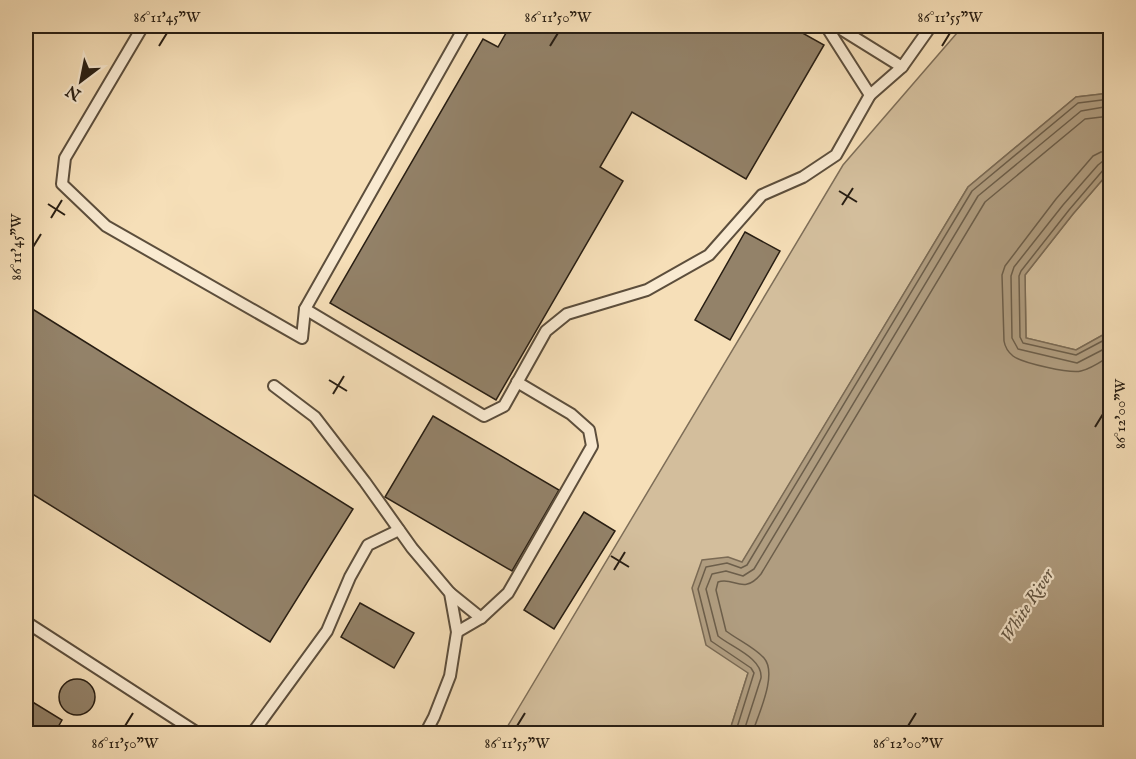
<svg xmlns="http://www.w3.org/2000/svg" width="1136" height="759" font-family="'IM FELL English',serif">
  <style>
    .green { fill: #d3be9c; stroke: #7e6e58; stroke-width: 1.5 }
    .water { fill: #b09d80; stroke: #7a6a54; stroke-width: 1.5 }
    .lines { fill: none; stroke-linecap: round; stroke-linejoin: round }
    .shore { stroke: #6c5e4a; stroke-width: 1.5 }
    .building { fill: #938269; stroke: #281e13; stroke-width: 1.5 }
    .service-casing { stroke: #5c4e3c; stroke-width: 14 }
    .service { stroke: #f9ead1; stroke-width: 10 }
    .ticks { fill: none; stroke: #281e13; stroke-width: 2 }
    .labels { text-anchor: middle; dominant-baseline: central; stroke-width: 4.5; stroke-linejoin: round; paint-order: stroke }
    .water-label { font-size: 18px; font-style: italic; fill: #5e513f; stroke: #f9ead1 }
    .neatline { fill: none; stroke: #281e13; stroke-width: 2 }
    .ticks-label { font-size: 15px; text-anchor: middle; fill: #281e13 }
  </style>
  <rect width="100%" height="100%" fill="#f6dfb8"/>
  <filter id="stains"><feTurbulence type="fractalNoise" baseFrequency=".00333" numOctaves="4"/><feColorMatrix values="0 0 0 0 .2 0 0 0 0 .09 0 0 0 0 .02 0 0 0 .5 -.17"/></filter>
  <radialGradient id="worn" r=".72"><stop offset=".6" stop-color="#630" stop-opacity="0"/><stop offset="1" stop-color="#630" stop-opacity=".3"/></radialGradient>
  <g class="green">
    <path d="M963,26h147v67l-34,4 -108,90 -226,376 6,110 -19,60 -226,1 340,-569z"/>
    <path d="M1110,171v160l-34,19 -50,-12 -1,-63 48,-61z"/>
  </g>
  <path class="water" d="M1110,93v78l-37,43 -48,61 1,63 50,12 34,-19v402h-381l19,-60 -42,-28 -14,-57 10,-28 26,-3 14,5 226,-375 108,-90z"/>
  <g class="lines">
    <g class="shore">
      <path d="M1110,151l-9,1 -8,4 -37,43 -51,67 -3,9 2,66c1,6 4,11 9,15 9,7 58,18 68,15 10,-2 21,-10 29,-15"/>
      <path d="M1110,160l-7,1 -5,4 -35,40 -49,62 -3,9 1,62 6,11 59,14 33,-17"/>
      <path d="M1110,167l-6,2 -35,41 -48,61 -2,5 1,61 3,6 53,12 34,-18"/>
      <path d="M735,734l19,-61 -3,-5 -40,-27 -13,-52 8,-22 21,-4 14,5 6,-3 225,-374 106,-88 32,-4"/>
      <path d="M743,734l18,-56c2,-20 -30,-31 -43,-42l-12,-47 6,-15 14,-3 17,5 11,-7 224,-373 103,-85 29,-5"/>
      <path d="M752,734c6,-19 26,-60 12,-76 -10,-11 -26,-18 -38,-27l-10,-41 2,-8c16,-6 25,14 43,-8l224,-372 100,-83 25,-3"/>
    </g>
  </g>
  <g class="building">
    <path d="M510,26h280l34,19 -78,134 -114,-67 -32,55 23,14 -127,219 -166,-97 153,-264 15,8z"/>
    <path d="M745,232l35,19 -50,89 -35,-20z"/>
    <path d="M26,305l327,204 -83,133 -244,-152z"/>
    <path d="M433,416l126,74 -47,81 -127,-74z"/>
    <path d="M584,512l31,19 -61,98 -30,-19z"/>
    <path d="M360,603l54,30 -20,35 -53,-31z"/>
    <circle cx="77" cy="697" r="18"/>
    <path d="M26,698l36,22 -8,14h-28z"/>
  </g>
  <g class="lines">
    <g class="service-casing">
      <g id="service">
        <path d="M143,26l-78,132 -3,26 44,42 196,112 3,-29 160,-283"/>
        <path d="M826,26l44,69 32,-28"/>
        <path d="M836,26l66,41 29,-41"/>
        <path d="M305,309l179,107 20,-10 42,-75 21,-17 80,-24 62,-35 53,-60 41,-18 33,-22 34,-60"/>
        <path d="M274,386l41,31 50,65 47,66 38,45 7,39 -7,44 -16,41 -9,17"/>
        <path d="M450,593l31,25"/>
        <path d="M26,622l173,112"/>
        <path d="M457,632l24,-14 27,-25 84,-147 -3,-16 -18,-16 -54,-32"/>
        <path d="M250,734l4,-3 73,-100 23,-54 18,-32 31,-15"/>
      </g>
    </g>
    <use href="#service" class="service"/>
  </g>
  <path class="ticks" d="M159,46l8,-13M550,46l8,-13M942,46l8,-13M839,191l18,11M48,204l17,11M842,205l11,-17M51,218l11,-18M33,247l8,-13M329,380l18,11M333,394l11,-18M1095,427l8,-13M611,556l18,11M614,570l11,-18M125,726l8,-13M517,726l8,-13M908,726l8,-13"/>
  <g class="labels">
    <g class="water-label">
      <text transform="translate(1028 606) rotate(-57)">White River</text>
    </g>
  </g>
  <rect width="1136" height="759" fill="none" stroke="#f6dfb8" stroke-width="66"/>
  <g transform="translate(81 81) rotate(212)" stroke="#f9ead1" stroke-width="4.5" paint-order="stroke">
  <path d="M0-4.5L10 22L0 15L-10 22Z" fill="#281e13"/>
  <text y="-9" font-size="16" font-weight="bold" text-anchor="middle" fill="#281e13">N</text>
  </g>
  <rect x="33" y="33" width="1070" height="693" class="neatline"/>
  <g class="ticks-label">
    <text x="167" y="22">86°11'45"W</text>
    <text x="558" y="22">86°11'50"W</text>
    <text x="950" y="22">86°11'55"W</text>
    <text transform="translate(16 247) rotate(-90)" y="5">86°11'45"W</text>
    <text transform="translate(1120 414) rotate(-90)" y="5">86°12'00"W</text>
    <text x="125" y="748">86°11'50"W</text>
    <text x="517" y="748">86°11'55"W</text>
    <text x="908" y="748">86°12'00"W</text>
  </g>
  <rect width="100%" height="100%" filter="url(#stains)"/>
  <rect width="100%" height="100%" fill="url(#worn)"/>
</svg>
